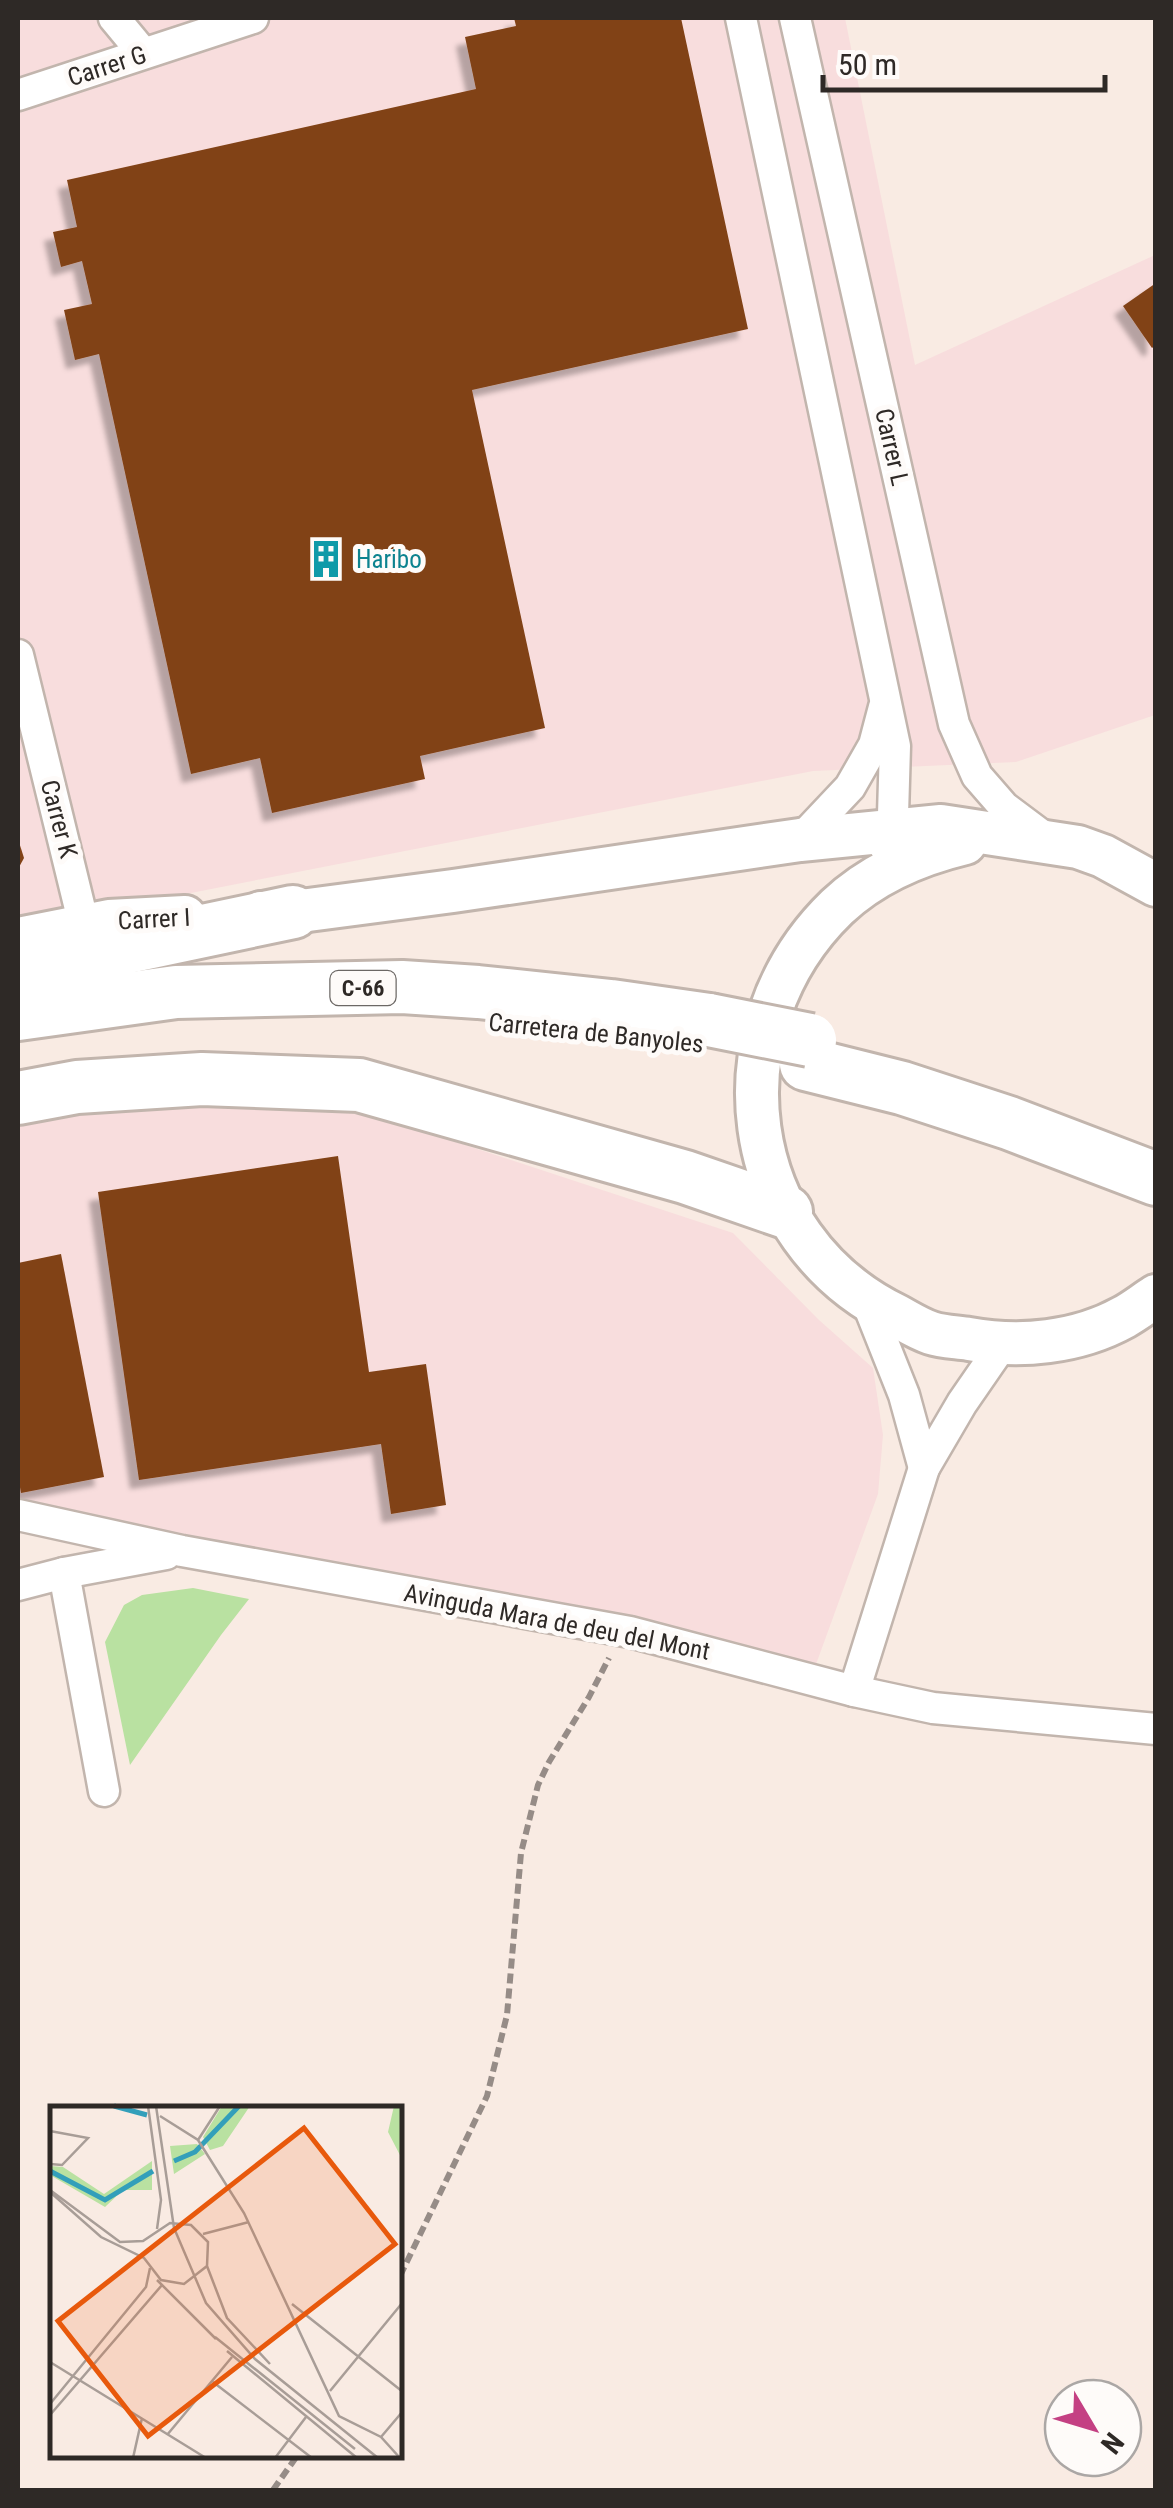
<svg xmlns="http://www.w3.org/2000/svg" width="1173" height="2508" font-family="'Roboto Condensed',sans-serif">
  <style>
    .industrial { fill: #f8dddd }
    .green { fill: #b9e1a1 }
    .building { fill: #814216; filter: url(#shadow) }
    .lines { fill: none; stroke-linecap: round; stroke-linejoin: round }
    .street-casing { stroke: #c2b5ad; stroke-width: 35 }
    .secondary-casing { stroke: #c2b5ad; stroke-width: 48 }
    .highway-casing { stroke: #c2b5ad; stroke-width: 58 }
    .path { stroke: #968c87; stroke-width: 6; stroke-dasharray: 10 5; stroke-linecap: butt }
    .street { stroke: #fff; stroke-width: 30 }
    .secondary { stroke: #fff; stroke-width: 42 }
    .highway { stroke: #fff; stroke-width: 52 }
    .highway-bridge-casing { stroke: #c2b5ad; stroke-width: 58; stroke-linecap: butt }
    .highway-bridge { stroke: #fff; stroke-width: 52 }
    .labels { text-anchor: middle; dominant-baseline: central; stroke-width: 10; stroke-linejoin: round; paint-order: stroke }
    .shield { fill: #fefbf9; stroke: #6c6865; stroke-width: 2.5 }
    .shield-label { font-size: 22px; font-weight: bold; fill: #2e2926 }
    .street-label { font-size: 25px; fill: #2e2926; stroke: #fefbf9 }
    .culture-label { font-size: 25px; fill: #0d838f; stroke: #fefbf9; text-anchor: start }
    .inset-river { fill: none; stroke: #339fba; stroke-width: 5 }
    .inset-road { fill: none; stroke: #a89d97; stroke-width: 2.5 }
    .view { fill: #e8590c; fill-opacity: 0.15; stroke: #e8590c; stroke-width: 5 }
    .inset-edge { fill: none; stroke: #2e2926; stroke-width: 5 }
  </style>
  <defs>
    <filter id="shadow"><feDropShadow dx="-9" dy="9" stdDeviation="2.5" flood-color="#0004"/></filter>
  </defs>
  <rect width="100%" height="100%" fill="#f9ebe3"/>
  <g class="industrial">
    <path d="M18,18h827l70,347 240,-110v460l-139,47 -203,9 -658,129 -137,31z"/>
    <path d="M323,1104l124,35 286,94 86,87 54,48 10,67 -5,59 -67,184 -793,-163v-394l48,-11z"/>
  </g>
  <path class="green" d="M193,1588l56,11 -28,36 -91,130 -25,-123 19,-37 18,-10z"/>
  <g class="building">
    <path d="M514,18h167l67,311 -276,61 73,338 -125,28 5,23 -153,34 -12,-55 -69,16 -92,-420 -24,6 -11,-50 28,-6 -10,-43 -21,6 -8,-35 24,-5 -10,-47 409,-91 -11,-52 51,-11z"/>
    <path d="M1156,283v62l-4,3 -29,-42z"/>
    <path d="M18,839l6,19 -6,11z"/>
    <path d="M338,1156l31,216 57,-8 20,141 -55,9 -10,-70 -242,36 -41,-288z"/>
    <path d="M61,1254l43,223 -83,16 -3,-17v-213z"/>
  </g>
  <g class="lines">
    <g class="street-casing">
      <g id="street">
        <path d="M114,18l29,35"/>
        <path d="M741,18l154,728 -2,69 -8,32"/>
        <path d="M795,18l159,706 23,52 27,31 44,33"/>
        <path d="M18,95l235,-77"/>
        <path d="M18,655l66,270"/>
        <path d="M800,840l50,-53 24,-42 10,-38"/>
        <path d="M867,1302l37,93 20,73"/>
        <path d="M18,1515l164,36 448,81 224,59 79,17 223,21"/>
        <path d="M64,1573l40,218"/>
        <path d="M18,1585l46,-12 102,-19"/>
        <path d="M854,1691l70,-223 38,-65 40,-58"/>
      </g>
    </g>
    <g class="secondary-casing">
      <g id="secondary">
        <path d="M965,843c-46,11 -92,30 -128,64 -126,122 -101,331 60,409 11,6 22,13 34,17 12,4 25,4 38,6 51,9 108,4 155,-22 11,-6 21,-14 32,-21"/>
        <path d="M261,913l32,-1 160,-21 347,-51 141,-14 137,21 25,9 53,29"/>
        <path d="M18,939l91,-18 76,-4"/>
      </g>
    </g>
    <g class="highway-casing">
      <g id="highway">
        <path d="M18,970l275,-58"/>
        <path d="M18,1014l158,-22 226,-5 76,5 133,14 98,14"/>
        <path d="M806,1064l96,24 107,35 147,56"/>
        <path d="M18,1098l59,-11 125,-8 157,6 326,92 101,35"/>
      </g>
    </g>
    <g class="path">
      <path d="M400,2276l87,-180 20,-81 14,-162 17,-68 11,-23 40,-65 20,-39"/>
      <path d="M273,2490l24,-34"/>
    </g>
    <use href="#street" class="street"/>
    <use href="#secondary" class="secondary"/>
    <use href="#highway" class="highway"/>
    <g class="highway-bridge-casing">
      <path id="highway-bridge" d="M709,1020l101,20"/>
    </g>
    <use href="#highway-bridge" class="highway-bridge"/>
  </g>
  <defs>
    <g id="building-bare" transform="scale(3)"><path d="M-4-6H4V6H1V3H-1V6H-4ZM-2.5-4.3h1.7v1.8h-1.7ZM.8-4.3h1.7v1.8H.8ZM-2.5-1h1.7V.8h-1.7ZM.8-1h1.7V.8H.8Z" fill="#0f9aa8" stroke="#fefbf9" stroke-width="2.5" paint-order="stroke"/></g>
  </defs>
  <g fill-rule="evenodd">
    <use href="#building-bare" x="326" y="559"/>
  </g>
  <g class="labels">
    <rect class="shield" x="330.5" y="971" width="65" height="34" rx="8"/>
    <g class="shield-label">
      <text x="363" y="988">C-66</text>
    </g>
    <g class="street-label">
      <text transform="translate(107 66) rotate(-18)">Carrer G</text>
      <text transform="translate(892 447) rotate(77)">Carrer L</text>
      <text transform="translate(59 819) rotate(75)">Carrer K</text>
      <text transform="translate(154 919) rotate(-3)">Carrer I</text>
      <text transform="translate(596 1033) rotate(6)">Carretera de Banyoles</text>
      <text transform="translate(557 1622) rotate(11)">Avinguda Mara de deu del Mont</text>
    </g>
    <g class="culture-label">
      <text x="356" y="559">Haribo</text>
    </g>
  </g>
  <g transform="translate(50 2106)">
    <rect width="352" height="352" fill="#f9ebe3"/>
    <path d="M172,0h28l-27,40 -13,4 -7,-13zM344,0h8v53l-14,-27zM147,38l8,10 -31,20 -4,-28zM102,55v29h-29l-18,17 -55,-32v-9l13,1 41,27z" fill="#b9e1a1"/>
    <path class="inset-river" d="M64,0l33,9M124,55l21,-9 44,-46M0,65l55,29 48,-29"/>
    <path class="inset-road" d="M98,0l13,94 -4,29M106,0l18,122 32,75 49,56 123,99M110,10l38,24 46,73 95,203 42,21 19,21M0,25l38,7 -26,27 -12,-1M148,34l22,-34M0,84l70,52 23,-1 27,-18 21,2 17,17 -1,24 -23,18 -23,-4 -17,-22 -43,-21 -51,-45M153,128l46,-12M157,160l20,52 43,46M107,174l59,59M242,198l111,88M165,231l140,112M177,245l130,107M0,256l156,96M163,276l99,76M280,285l73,-89M0,298l96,-117 4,-19M0,309l112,-130M117,329l65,-78M331,331l22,-26M83,352l9,-40M225,352l31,-41"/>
    <path class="view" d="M254,22l91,116 -247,192 -90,-115z"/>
    <rect width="352" height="352" class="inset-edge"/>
  </g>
  <rect width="1173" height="2508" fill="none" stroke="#2e2926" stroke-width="40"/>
  <g transform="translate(1093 2428) rotate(128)"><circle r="48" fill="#fefbf9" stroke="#aba7a5" stroke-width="2.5"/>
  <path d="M0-8L18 38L0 25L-18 38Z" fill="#c44083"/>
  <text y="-15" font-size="28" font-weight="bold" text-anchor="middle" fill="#2e2926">N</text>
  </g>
  <path d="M823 75v15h282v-15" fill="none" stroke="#2e2926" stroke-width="5"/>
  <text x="838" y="75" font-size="30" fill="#2e2926" stroke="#fefbf9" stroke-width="8" paint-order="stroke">50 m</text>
</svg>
